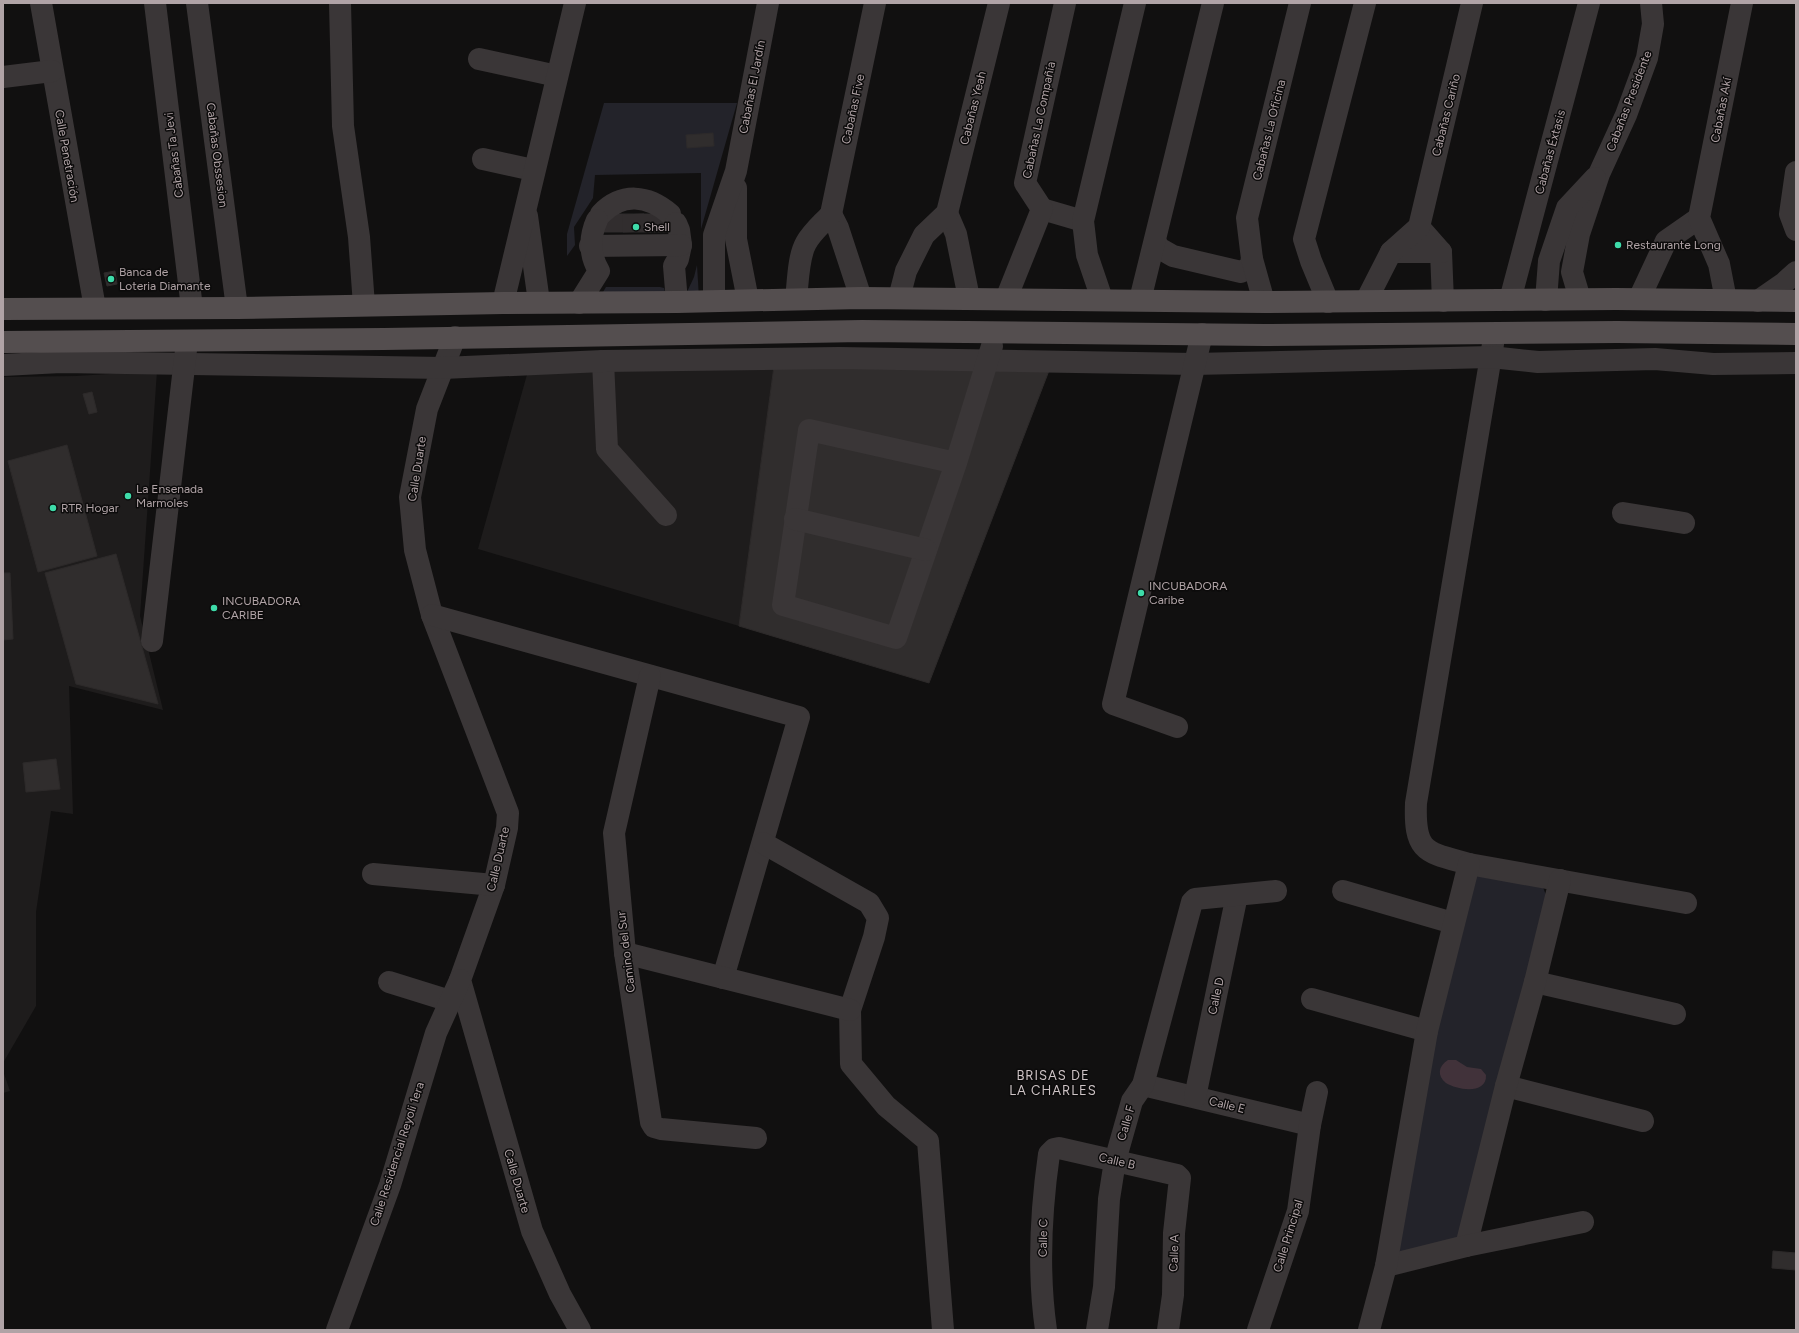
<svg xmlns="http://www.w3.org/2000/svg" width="1799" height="1333" font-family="Figtree,sans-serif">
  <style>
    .built { fill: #1e1c1c }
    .green { fill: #23232a }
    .water { fill: #41323a }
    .building { fill: #302d2d; stroke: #2d2a2a }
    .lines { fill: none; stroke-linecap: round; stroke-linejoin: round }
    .minor-tunnel { stroke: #312d2e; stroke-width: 22; stroke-dasharray: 22 11; stroke-linecap: butt }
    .minor { stroke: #3a3637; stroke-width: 22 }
    .major { stroke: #544e4f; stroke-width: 22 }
    .poi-dot { fill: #3edba9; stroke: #0c0b0b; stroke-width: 1.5 }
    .labels { text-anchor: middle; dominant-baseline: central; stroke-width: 3; stroke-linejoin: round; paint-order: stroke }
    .street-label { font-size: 12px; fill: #b0a3a6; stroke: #0c0b0b }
    .poi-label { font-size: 12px; fill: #b0a3a6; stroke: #0c0b0b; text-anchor: start }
    .neighbourhood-label { font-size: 13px; letter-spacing: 1px; fill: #cdc3c5; stroke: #0c0b0b }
  </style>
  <rect width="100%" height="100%" fill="#111010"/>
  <g class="built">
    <path d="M774,366l-35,260 -261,-77 50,-178z"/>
    <path d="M157,371l-17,245 23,94 -94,-24 4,128 -22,-3 -15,101v94l-33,57v-686l73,-1z"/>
    <path d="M3,1071l7,20 -7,2z"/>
  </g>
  <g class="green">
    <path d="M604,103h133l-36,126v-56l-106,2 -2,23 -19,29 1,18 -8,11v-22z"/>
    <path d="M697,265l2,33 -12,-6 7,-15z"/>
    <path d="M606,287h54l4,1 1,4h-62z"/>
    <path d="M1478,875l64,10 4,10 -83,341 -63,18 -5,-15 31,-164 47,-193z"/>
  </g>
  <path class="water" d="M1448,1060h8l11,7 14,2 5,6c1,20 -29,15 -40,8 -9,-7 -8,-17 2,-23z"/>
  <g class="building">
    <path d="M713,133l1,13 -27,2 -1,-13z"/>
    <path d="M614,214h40l22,18h-79z"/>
    <path d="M115,271l2,13 -10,2 -3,-13z"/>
    <path d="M774,366l276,2 -121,315 -190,-57z"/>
    <path d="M92,392l5,20 -8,2 -6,-20z"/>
    <path d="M67,445l30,111 -59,16 -30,-111z"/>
    <path d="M116,554l42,150 -82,-20 -31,-111z"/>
    <path d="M3,573h7l3,66 -10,1z"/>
    <path d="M56,759l4,30 -34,3 -3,-29z"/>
    <path d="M1773,1251l23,2v17l-24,-2z"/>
  </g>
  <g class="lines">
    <g class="minor-tunnel">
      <path d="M614,214v18"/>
      <path d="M633,214l1,18"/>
      <path d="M654,214v18"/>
    </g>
    <g class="minor">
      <path d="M41,3l54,305"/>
      <path d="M155,3l37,305"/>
      <path d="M197,3l40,305"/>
      <path d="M340,3l3,123 16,111 5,68"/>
      <path d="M479,59l78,17"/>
      <path d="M3,77l49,-6"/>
      <path d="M483,159l50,11"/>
      <path d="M1796,172l-6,42 6,16"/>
      <path d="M736,188v51l12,61"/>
      <path d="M1042,209l41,12"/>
      <path d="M947,213l9,21 13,64"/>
      <path d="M601,214c21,-22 47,-19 69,0"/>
      <path d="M831,214l7,14 23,70"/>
      <path d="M527,216l12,86"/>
      <path d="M676,223l3,7 2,15 -3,14 -4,7 3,36"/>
      <path d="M1419,227l22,25 2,49"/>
      <path d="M1155,241l4,7 14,8 68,16 9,-5 2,-8"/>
      <path d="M590,246l91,-1"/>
      <path d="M1391,252h50"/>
      <path d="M899,298l7,-27 18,-36 23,-22 52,-210"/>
      <path d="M796,299c2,-16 2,-42 10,-56 6,-11 16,-19 25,-29l44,-211"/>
      <path d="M1006,299l36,-90 -17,-26 40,-180"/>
      <path d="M1102,299l-15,-44 -4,-34 52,-218"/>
      <path d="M1580,299l-8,-27 7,-38 20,-60 27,-59 21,-57 6,-34 -2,-21"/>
      <path d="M1639,299l27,-58 33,-23"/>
      <path d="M1140,300l73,-297"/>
      <path d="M1510,300l79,-297"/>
      <path d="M1546,300l3,-39 18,-53 28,-30"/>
      <path d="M1726,300l-7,-36 -20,-46 43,-215"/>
      <path d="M714,301v-66l22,-64 32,-168"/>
      <path d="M1366,301l25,-49 28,-25 53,-224"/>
      <path d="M1758,301l26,-18 12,-11"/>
      <path d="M1264,302l-12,-43 -5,-41 53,-215"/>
      <path d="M1328,302l-17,-41 -7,-22 61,-236"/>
      <path d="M503,303l72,-300"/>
      <path d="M579,303l20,-32c-10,-17 -10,-33 -2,-51"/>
      <path d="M455,337l-28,72 -17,88 5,53 17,65 76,198 -1,15 -13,57 -34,95 72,251 28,63 20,36"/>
      <path d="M1493,344l-77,459c-2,50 10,49 53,61l217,39"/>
      <path d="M603,361l4,88 59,66"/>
      <path d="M3,365l58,-3 382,6 160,-7 236,-3 355,6 297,-7 47,5 117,-3 58,5 83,-1"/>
      <path d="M956,463l-147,-33 -26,175 113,33 60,-175 36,-117"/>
      <path d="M1623,513l61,10"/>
      <path d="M795,519l131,31"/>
      <path d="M432,615l367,102 -76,261"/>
      <path d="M152,641l34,-291"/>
      <path d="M650,676l-36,157 11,120 26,169 3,5 7,2 95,9"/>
      <path d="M1177,727l-64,-23 89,-370"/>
      <path d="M763,843l106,60 9,15 -4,19 -24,73 1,54 35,42 42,35 15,189"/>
      <path d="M373,874l121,11"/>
      <path d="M1343,891l110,32"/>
      <path d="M625,953l225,57"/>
      <path d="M389,982l61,19"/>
      <path d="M1535,982l140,32"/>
      <path d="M1312,999l115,32"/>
      <path d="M1143,1085l167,40"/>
      <path d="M1506,1086l137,35"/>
      <path d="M1195,1097l42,-202"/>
      <path d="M1466,1246l40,-160 29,-104 25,-102"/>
      <path d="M1386,1266l80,-20 117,-24"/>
      <path d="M337,1330l53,-145 46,-152 24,-53"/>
      <path d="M1046,1330c-8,-56 -5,-120 3,-176l5,-5 5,-1 118,27 3,3 -6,55 -1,62 -5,35"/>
      <path d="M1097,1330l7,-43 5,-88 6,-38 17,-60 11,-16 49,-183 3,-3 81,-8"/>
      <path d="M1258,1330l40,-119 12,-86 7,-33"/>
      <path d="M1369,1330l17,-64 41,-235 42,-167"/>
    </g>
    <g class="major">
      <path d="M3,309l234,-1 266,-5 174,-1 184,-4 403,4 352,-3 180,2"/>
      <path d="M3,342l381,-3 478,-8 402,4 353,-3 179,2"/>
    </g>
  </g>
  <g class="poi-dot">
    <circle cx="636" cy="227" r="4"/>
    <circle cx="1618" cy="245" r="4"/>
    <circle cx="111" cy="279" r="4"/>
    <circle cx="128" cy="496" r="4"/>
    <circle cx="53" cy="508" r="4"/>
    <circle cx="1141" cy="593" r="4"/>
    <circle cx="214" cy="608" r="4"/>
  </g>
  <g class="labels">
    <g class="street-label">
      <text transform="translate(752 87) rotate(-79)">Cabañas El Jardín</text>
      <text transform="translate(1629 101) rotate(-69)">Cabañas Presidente</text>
      <text transform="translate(973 108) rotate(-76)">Cabañas Yeah</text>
      <text transform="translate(853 109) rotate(-78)">Cabañas Five</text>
      <text transform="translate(1721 110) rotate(-79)">Cabañas Akí</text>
      <text transform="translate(1446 115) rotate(-76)">Cabañas Cariño</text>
      <text transform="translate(1039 120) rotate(-78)">Cabañas La Compañía</text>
      <text transform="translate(1269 130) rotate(-76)">Cabañas La Oficina</text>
      <text transform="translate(1550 152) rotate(-75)">Cabañas Éxtasis</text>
      <text transform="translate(174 155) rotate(-97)">Cabañas Ta Jevi</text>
      <text transform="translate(217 155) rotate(83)">Cabañas Obssesion</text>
      <text transform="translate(67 156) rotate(80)">Calle Penetración</text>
      <text transform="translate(417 469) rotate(-81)">Calle Duarte</text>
      <text transform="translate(498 859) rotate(-77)">Calle Duarte</text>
      <text transform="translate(626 952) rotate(-97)">Camino del Sur</text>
      <text transform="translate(1216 996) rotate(-78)">Calle D</text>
      <text transform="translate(1227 1105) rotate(14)">Calle E</text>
      <text transform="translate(1126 1123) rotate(-74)">Calle F</text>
      <text transform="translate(397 1154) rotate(-72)">Calle Residencial Reyoli 1era</text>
      <text transform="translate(1117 1161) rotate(13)">Calle B</text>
      <text transform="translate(517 1181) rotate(74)">Calle Duarte</text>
      <text transform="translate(1288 1236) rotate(-73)">Calle Principal</text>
      <text transform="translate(1043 1238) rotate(-89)">Calle C</text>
      <text transform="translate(1174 1253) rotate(-88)">Calle A</text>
    </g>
    <g class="poi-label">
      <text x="644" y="227">Shell</text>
      <text x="1626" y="245">Restaurante Long</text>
      <text x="119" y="272">Banca de<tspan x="119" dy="14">Loteria Diamante</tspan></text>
      <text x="136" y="489">La Ensenada<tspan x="136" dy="14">Marmoles</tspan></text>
      <text x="61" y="508">RTR Hogar</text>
      <text x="1149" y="586">INCUBADORA<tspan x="1149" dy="14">Caribe</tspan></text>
      <text x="222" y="601">INCUBADORA<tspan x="222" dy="14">CARIBE</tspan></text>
    </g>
    <g class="neighbourhood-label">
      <text x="1053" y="1075">BRISAS DE<tspan x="1053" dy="15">LA CHARLES</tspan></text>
    </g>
  </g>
  <rect width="1799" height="1333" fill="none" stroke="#b0a3a6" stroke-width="8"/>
</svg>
